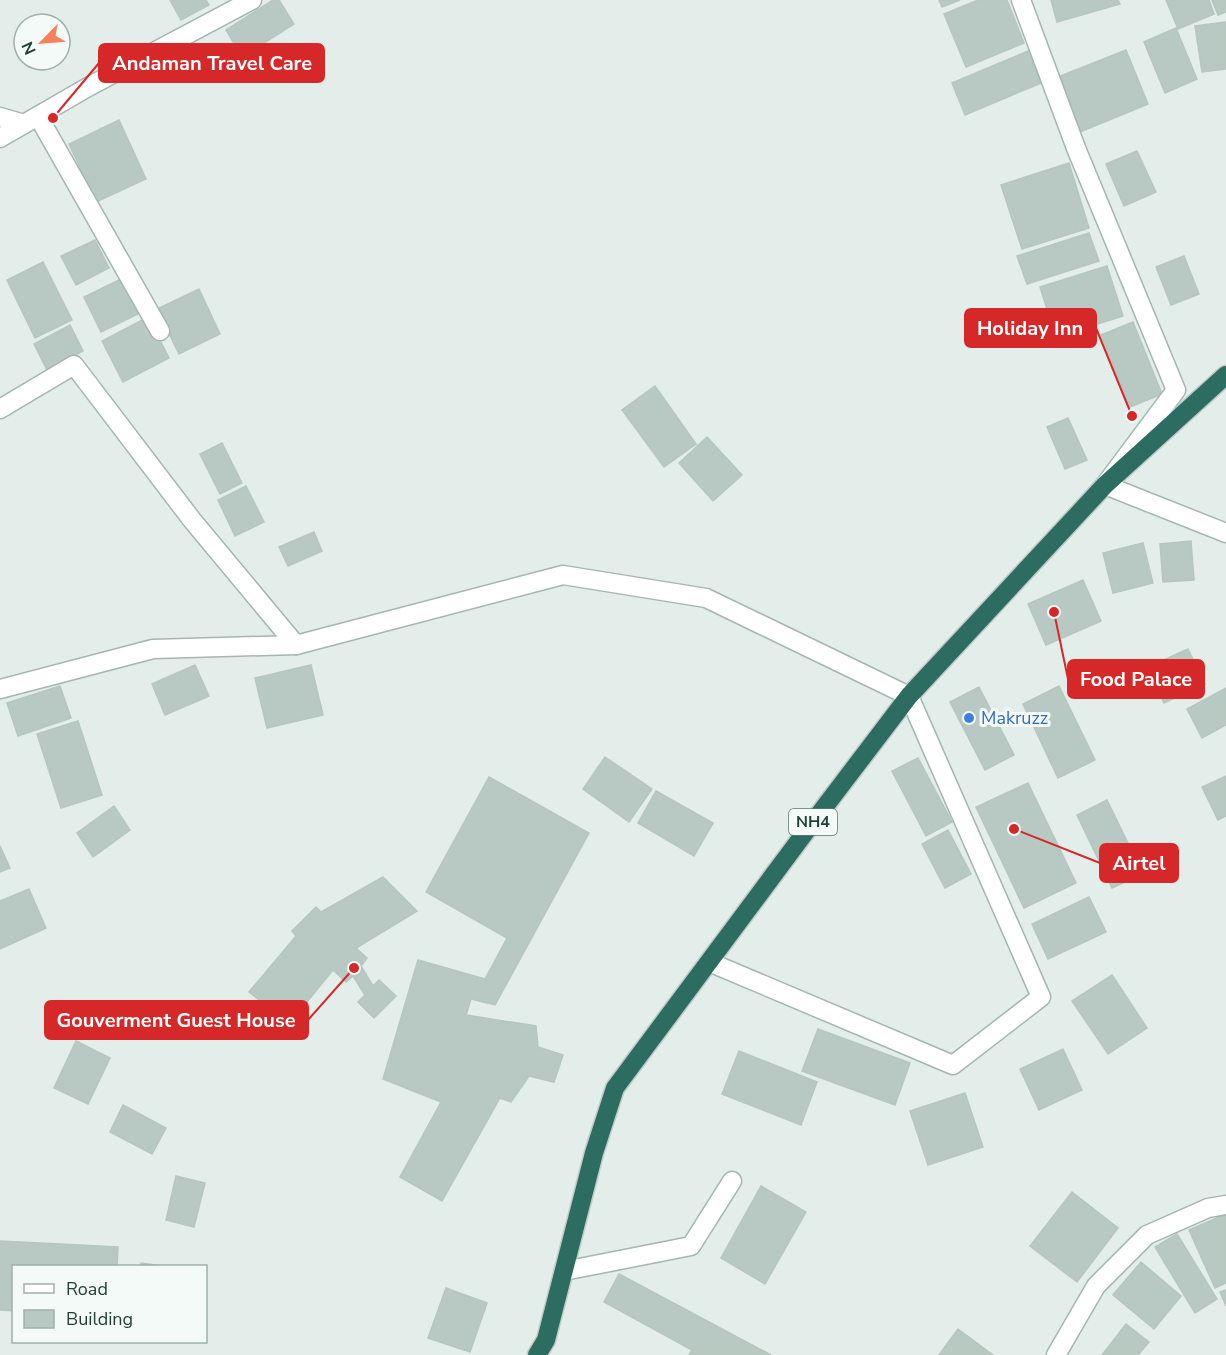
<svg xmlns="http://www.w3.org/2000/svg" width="1226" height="1355" font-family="'Nunito Sans',sans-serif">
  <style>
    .building { fill: #b8c8c2; stroke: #b5c7c0; stroke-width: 1.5 }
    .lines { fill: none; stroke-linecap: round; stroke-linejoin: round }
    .street-casing { stroke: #a5b6b0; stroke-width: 21 }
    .highway-casing { stroke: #c1cac7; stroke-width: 21 }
    .street { stroke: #fff; stroke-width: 18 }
    .highway { stroke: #2d6d61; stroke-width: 18 }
    .shop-dot { fill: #3f7fe0; stroke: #f4faf7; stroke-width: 2 }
    .labels { text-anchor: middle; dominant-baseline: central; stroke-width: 6; stroke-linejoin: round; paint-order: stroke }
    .shield { fill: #f4faf7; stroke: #617871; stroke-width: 1.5 }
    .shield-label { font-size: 16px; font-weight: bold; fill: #224038 }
    .shop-label { font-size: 18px; fill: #366cbe; stroke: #f4faf7; text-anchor: start }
    .leader { fill: none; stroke: #d62828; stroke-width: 2 }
    .callout-dot { fill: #d62828; stroke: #f4faf7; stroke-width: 2 }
    .callout { fill: #d62828; stroke: #d62828; stroke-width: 2 }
    .callout-label { font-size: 20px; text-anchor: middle; font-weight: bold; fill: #fff }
  </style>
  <rect width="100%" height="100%" fill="#e3ede9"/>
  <g class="building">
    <path d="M170,0h36l3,5 -28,15z"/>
    <path d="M273,0h6l15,24 -52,33 -16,-27z"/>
    <path d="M939,0h21l-18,7z"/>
    <path d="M978,0h29l17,43 -58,24 -22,-53z"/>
    <path d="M1051,0h67l2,4 -63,18z"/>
    <path d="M1166,0h43l5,14 -36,15z"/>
    <path d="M1212,0h14v12l-8,3z"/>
    <path d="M1226,22v47l-24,3 -7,-46z"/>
    <path d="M1176,28l21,51 -32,14 -21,-51z"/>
    <path d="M1126,50l22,54 -73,30 -22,-55z"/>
    <path d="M1028,51l13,32 -76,32 -13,-32z"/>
    <path d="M119,120l27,59 -50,23 -27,-58z"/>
    <path d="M1137,151l19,41 -32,14 -18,-42z"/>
    <path d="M1069,163l20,65 -67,21 -21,-64z"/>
    <path d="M1089,233l10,28 -72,23 -10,-28z"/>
    <path d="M95,240l14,28 -33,17 -15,-29z"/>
    <path d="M1184,256l15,38 -28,11 -15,-38z"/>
    <path d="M43,262l29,58 -37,18 -28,-58z"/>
    <path d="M1107,266l16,50 -67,21 -16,-50z"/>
    <path d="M123,278l17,35 -39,19 -17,-35z"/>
    <path d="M199,289l21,45 -41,20 -22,-45z"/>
    <path d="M148,317l21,41 -46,24 -21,-41z"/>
    <path d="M1133,322l29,72 -32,13 -29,-72z"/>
    <path d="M70,325l13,26 -36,19 -13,-26z"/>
    <path d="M655,386l41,58 -32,23 -42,-57z"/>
    <path d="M1068,418l19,42 -22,9 -18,-42z"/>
    <path d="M707,437l35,38 -29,26 -34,-38z"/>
    <path d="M222,443l20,40 -22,11 -20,-40z"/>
    <path d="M246,486l18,36 -29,14 -17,-36z"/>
    <path d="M314,532l8,19 -34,15 -9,-19z"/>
    <path d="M1191,541l3,39 -31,2 -3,-38z"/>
    <path d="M1143,543l10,40 -40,10 -10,-40z"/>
    <path d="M1083,580l18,41 -55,24 -18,-41z"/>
    <path d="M1188,649l17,35 -41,19 -16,-36z"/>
    <path d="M195,665l14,31 -44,19 -13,-31z"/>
    <path d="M311,665l12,50 -56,13 -12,-50z"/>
    <path d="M60,686l11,32 -53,18 -11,-33z"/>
    <path d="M1059,686l36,74 -37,18 -35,-74z"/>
    <path d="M979,687l35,68 -29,15 -35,-68z"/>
    <path d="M1226,688v37l-24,13 -15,-29z"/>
    <path d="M78,721l24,74 -41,13 -24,-74z"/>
    <path d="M605,757l47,32 -23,33 -46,-33z"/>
    <path d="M918,758l34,64 -26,14 -34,-65z"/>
    <path d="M1226,776v40l-8,4 -16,-33z"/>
    <path d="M489,777l100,56 -94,172 -24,-6 -5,16 70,11 2,21 25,8 -9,27 -25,-6 -18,26 -11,-4 -58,103 -42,-24 41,-75 -58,-23 35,-119 67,19 22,-41 -81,-46z"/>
    <path d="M1028,783l48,100 -52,25 -48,-101z"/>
    <path d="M656,791l57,32 -19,33 -56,-33z"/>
    <path d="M1107,800l36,74 -31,14 -35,-73z"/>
    <path d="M114,806l16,24 -37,27 -16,-24z"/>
    <path d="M948,830l23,44 -26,14 -23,-44z"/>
    <path d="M0,846l10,22 -10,4z"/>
    <path d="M383,877l34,34 -61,37 11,10 -6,8 12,20 6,-6 17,16 -22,22 -16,-16 7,-7 -12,-19 -7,6 -13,-12 -44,54 -40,-32 47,-56 -4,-5 24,-24 5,5z"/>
    <path d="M29,889l17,39 -46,21v-48z"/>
    <path d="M1089,897l17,35 -58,27 -16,-35z"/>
    <path d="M1112,975l35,53 -39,26 -36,-53z"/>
    <path d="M818,1029l92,34 -15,42 -93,-34z"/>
    <path d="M76,1041l34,17 -22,46 -34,-16z"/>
    <path d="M1063,1049l19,41 -43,20 -19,-41z"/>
    <path d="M739,1051l78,31 -16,43 -79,-31z"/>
    <path d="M965,1093l18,54 -55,18 -18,-54z"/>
    <path d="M123,1105l43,23 -14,26 -42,-22z"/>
    <path d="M176,1176l29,7 -11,44 -28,-7z"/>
    <path d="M761,1186l45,26 -41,72 -44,-26z"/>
    <path d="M1072,1192l46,36 -41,54 -47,-36z"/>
    <path d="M1226,1214v69l-11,5 -26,-58z"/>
    <path d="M1177,1234l40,65 -22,14 -40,-66z"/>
    <path d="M0,1241l118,6 -1,19h-103v45l-14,-1z"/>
    <path d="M1141,1262l40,34 -27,33 -41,-34z"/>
    <path d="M141,1263l21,3h-21z"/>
    <path d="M619,1274l152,81h-82l3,-5 -88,-48z"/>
    <path d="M446,1288l41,15 -17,49 -42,-14z"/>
    <path d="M1226,1290v16l-6,-14z"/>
    <path d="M1126,1324l23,18 -11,13h-36z"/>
    <path d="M958,1329l35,26h-54z"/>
  </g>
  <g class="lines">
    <g class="street-casing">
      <g id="street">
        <path d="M1021,0l55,148 100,242 -71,95 121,48"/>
        <path d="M38,116l122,215"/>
        <path d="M0,117l24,7"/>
        <path d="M0,138l88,-51 164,-87"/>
        <path d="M0,409l74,-44 118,155 104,125"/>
        <path d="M0,689l153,-40 143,-4 267,-70 143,23 203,98 132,301 -88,68 -244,-103"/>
        <path d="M564,1271l127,-25 41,-65"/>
        <path d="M1056,1355l40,-69 51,-51 61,-27 18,-3"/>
      </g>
    </g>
    <g class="highway-casing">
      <path id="highway" d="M537,1355l9,-15 48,-187 21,-65 189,-254 105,-138 196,-211 121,-110"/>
    </g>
    <use href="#street" class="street"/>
    <use href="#highway" class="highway"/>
  </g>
  <circle class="shop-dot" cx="969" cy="718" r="6"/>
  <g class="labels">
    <rect class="shield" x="789" y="809" width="48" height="26" rx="4.5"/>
    <g class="shield-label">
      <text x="813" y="822">NH4</text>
    </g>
    <g class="shop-label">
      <text x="981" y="718">Makruzz</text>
    </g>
  </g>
  <path class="leader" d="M53 118L99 63M1132 416L1096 328M1054 612L1068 679M1014 829L1100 863M354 968L308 1020"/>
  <g class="callout-dot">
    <circle cx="53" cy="118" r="6"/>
    <circle cx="1132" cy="416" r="6"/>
    <circle cx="1054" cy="612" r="6"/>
    <circle cx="1014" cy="829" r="6"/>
    <circle cx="354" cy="968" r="6"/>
  </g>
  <g class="callout">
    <rect x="99" y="44" width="225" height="38" rx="6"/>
    <rect x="965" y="309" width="131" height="38" rx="6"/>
    <rect x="1068" y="660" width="136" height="38" rx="6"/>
    <rect x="1100" y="844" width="78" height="38" rx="6"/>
    <rect x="45" y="1001" width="263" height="38" rx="6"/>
  </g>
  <g class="callout-label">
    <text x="212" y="70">Andaman Travel Care</text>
    <text x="1030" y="335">Holiday Inn</text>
    <text x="1136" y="686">Food Palace</text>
    <text x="1139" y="870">Airtel</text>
    <text x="176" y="1027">Gouverment Guest House</text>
  </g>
  <rect x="12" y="1265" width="195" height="78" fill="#f4faf7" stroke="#a0b0ab" stroke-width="1.5"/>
  <rect x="24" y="1284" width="30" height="9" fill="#ffffff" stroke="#a0b0ab" stroke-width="1.5"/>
  <text x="66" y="1295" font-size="18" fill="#224038">Road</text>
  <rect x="24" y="1310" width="30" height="18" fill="#b8c8c2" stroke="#a0b0ab" stroke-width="1.5"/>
  <text x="66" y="1325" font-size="18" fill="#224038">Building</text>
  <g transform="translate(42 42) rotate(245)"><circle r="28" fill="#f4faf7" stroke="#a0b0ab" stroke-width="1.5"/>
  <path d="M0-4.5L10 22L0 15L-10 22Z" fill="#f78158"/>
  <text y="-9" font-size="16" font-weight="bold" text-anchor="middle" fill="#224038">N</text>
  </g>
</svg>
